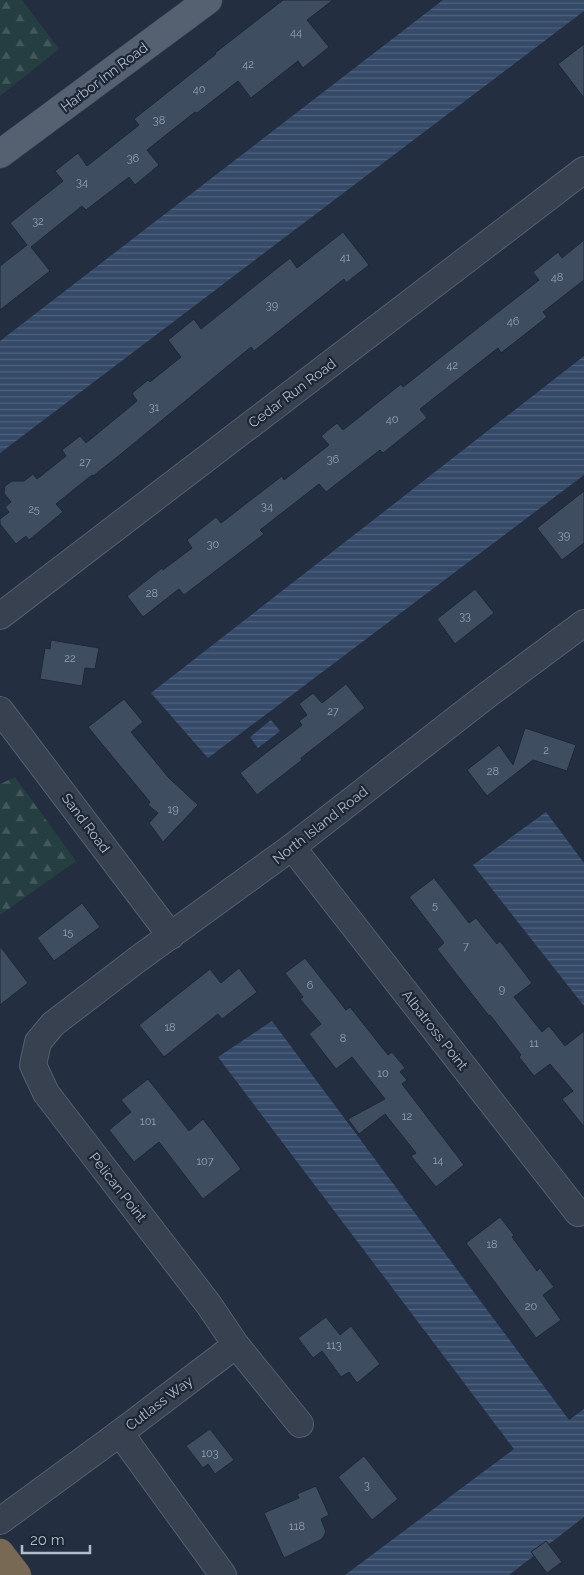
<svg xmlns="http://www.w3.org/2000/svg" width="584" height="1575" font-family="Raleway,sans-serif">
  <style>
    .forest { fill: url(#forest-firs) }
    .water { fill: url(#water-rules) }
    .building { fill: #3e4d60; stroke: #1e2837 }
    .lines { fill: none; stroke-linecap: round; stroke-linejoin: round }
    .minor-casing { stroke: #555f6e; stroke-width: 28 }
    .major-casing { stroke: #404a59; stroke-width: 29 }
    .highway-casing { stroke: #424c5b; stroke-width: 29 }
    .minor { stroke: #374150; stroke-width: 26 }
    .major { stroke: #556070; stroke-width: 28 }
    .highway { stroke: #776953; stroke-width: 28 }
    .labels { text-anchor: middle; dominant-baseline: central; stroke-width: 4.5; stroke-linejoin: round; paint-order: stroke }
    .number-label { font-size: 11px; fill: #96a0b0 }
    .street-label { font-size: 14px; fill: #b3bccb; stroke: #1c2635 }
  </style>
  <defs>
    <pattern id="forest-firs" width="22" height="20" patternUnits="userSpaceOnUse" patternTransform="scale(1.25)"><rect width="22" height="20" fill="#253e41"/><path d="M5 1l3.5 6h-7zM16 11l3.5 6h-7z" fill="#42585b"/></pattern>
    <pattern id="water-rules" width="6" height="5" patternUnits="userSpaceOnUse" patternTransform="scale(1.25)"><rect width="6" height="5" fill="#354a68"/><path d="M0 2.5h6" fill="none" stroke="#50627c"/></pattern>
  </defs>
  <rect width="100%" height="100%" fill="#232f40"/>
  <g class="forest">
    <path d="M0,0h22l37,49 -59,47z"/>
    <path d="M15,777l61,84 -76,54v-131z"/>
  </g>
  <g class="water">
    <path d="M443,0h141v11l-584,442v-112z"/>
    <path d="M584,356v119l-376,283 -57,-65z"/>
    <path d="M271,720l9,11 -22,17 -8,-11z"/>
    <path d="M546,812l38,51v143l-111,-141z"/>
    <path d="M272,1021l297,399 15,-11v108l-75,58h-164l169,-126 -296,-392z"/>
  </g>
  <g class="building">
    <path d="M283,0h50l-26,20 22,27 -26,21 -5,-7 -47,37 -13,-17 -41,32 -2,-1 -48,38 12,15 -24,20 -6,-8 -43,33 -4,-4 -51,41 19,24 -50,39v-44l27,-21 -17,-22 53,-42 -8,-10 23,-18 9,13 52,-41 -5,-6 82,-65 -1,-1z"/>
    <path d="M584,44v54l-26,-34z"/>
    <path d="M343,232l26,33 -23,18 -2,-4 -90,72 -3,-4 -135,111 -23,18 -1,-1 -36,29 7,8 -34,28 -3,-4 -10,8 -16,-20v-5l9,-7 -4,-5 6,-5 -7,-9 1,-7 7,-5h12l9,-7 4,5 29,-23 -4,-6 18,-14 6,7 51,-42 -5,-8 16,-13 2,2 31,-25 -13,-17 26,-21 7,10 89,-71 7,10z"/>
    <path d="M584,240v40l-41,32 4,5 -46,36 -3,-5 -78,61 7,9 -44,35 -3,-3 -54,42 -7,-8 -59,46 4,4 -80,61 -5,-6 -36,28 -16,-21 35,-28 1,2 29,-22 -5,-8 29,-23 5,6 61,-47 2,4 45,-35 -8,-9 16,-13 6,7 58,-46 2,3 136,-107 -6,-8 25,-20 4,6z"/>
    <path d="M584,491v52l-22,17 -25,-32z"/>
    <path d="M475,589l19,24 -39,31 -18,-25z"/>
    <path d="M51,640l48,8 -4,21 -10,-1 -3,18 -42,-7 5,-31 5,1z"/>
    <path d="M346,684l19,24 -64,50 1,2 -45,35 -17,-22 62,-48 -3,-4 8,-6 -8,-11 14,-11 9,10z"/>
    <path d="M124,699l19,23 -12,10 38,46 29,27 -35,37 -14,-19 9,-10 -10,-8 2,-3 -62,-75z"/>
    <path d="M525,728l51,17 -9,26 -34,-11 -46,36 -20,-26 32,-25 14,20z"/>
    <path d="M434,878l35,45 7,-5 21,26 3,-3 32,42 -18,14 28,35 7,-6 16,20 19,-15v96l-22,-28 11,-8 -23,-27 -16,12 -15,-19 2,-2 -31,-40 -1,1 -52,-67 7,-6 -35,-46z"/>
    <path d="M82,903l18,24 -46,34 -17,-23z"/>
    <path d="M0,946l28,37 -28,22z"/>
    <path d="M305,958l41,52 4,-3 38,48 4,-3 13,16 -5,4 7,8 -5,4 62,81 -28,22 -25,-31 5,-3 -31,-39 -26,20 -11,-15 37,-20 -33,-42 -16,12 -27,-35 12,-10 -21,-25 3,-2 -18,-24z"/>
    <path d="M239,968l18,24 -35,27 -4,-5 -54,43 -25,-32 71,-56 11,14z"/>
    <path d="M148,1079l41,52 14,-12 38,50 -38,30 -44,-57 -25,20 -25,-32 22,-18 -10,-12z"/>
    <path d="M500,1217l14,18 -2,2 25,34 3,-3 14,19 -11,8 18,25 -25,18 -70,-95z"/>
    <path d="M326,1317l14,18 11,-9 29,38 -23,19 -8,-11 -8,5 -19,-26 -9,7 -15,-20z"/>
    <path d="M210,1429l24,31 -19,14 -7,-10 -5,4 -17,-22z"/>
    <path d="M364,1456l34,43 -26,21 -34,-43z"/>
    <path d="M316,1486l13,29 -8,4 5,13 -4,7 -38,19 -20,-45 35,-15 -2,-4z"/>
    <path d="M546,1541l16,21 -15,11 -16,-21z"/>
  </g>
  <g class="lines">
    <g class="minor-casing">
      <g id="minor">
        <path d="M0,616l584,-446"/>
        <path d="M0,710l171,226"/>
        <path d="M292,847l286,366"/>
        <path d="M300,1424l-64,-79 -27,-40 -163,-212 -13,-28 5,-23 15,-18 85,-65 154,-112 194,-151 98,-73"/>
        <path d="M120,1433l103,142"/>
        <path d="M0,1521l120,-88 116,-88"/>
      </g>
    </g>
    <g class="major-casing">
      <path id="major" d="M0,154l208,-154"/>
    </g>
    <g class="highway-casing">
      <path id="highway" d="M0,1553l17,22"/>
    </g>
    <use href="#minor" class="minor"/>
    <use href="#major" class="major"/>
    <use href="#highway" class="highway"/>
  </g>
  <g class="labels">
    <g class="number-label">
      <text x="296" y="32">44</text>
      <text x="248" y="64">42</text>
      <text x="199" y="89">40</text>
      <text x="159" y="120">38</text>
      <text x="133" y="158">36</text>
      <text x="82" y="182">34</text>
      <text x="38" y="221">32</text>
      <text x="345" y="257">41</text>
      <text x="557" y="277">48</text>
      <text x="272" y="305">39</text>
      <text x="513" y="321">46</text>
      <text x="452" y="365">42</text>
      <text x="154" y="407">31</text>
      <text x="392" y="419">40</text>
      <text x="333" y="459">36</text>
      <text x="85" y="462">27</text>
      <text x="267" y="506">34</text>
      <text x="34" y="509">25</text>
      <text x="564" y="535">39</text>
      <text x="213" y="544">30</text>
      <text x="152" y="593">28</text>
      <text x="465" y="616">33</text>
      <text x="70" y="658">22</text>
      <text x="333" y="711">27</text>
      <text x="546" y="750">2</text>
      <text x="493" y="771">28</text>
      <text x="173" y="809">19</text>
      <text x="435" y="905">5</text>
      <text x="68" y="932">15</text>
      <text x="466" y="946">7</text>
      <text x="310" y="985">6</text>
      <text x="502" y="989">9</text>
      <text x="170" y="1027">18</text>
      <text x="343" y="1038">8</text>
      <text x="534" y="1043">11</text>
      <text x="383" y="1073">10</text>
      <text x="407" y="1116">12</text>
      <text x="148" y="1121">101</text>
      <text x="438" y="1160">14</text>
      <text x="205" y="1161">107</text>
      <text x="492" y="1244">18</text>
      <text x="531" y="1306">20</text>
      <text x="334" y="1345">113</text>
      <text x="210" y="1453">103</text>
      <text x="367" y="1485">3</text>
      <text x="297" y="1526">118</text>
    </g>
    <g class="street-label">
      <text transform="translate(104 77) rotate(-37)">Harbor Inn Road</text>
      <text transform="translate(292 393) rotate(-37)">Cedar Run Road</text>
      <text transform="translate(86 823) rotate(53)">Sand Road</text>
      <text transform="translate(320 825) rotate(-38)">North Island Road</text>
      <text transform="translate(435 1030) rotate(52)">Albatross Point</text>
      <text transform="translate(118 1187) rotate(52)">Pelican Point</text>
      <text transform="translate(159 1403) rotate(-37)">Cutlass Way</text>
    </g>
  </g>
  <path d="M22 1545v8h68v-8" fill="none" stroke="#b3bccb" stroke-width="2.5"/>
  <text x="30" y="1545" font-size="15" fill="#b3bccb" stroke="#1c2635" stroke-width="4" paint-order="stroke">20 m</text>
</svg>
